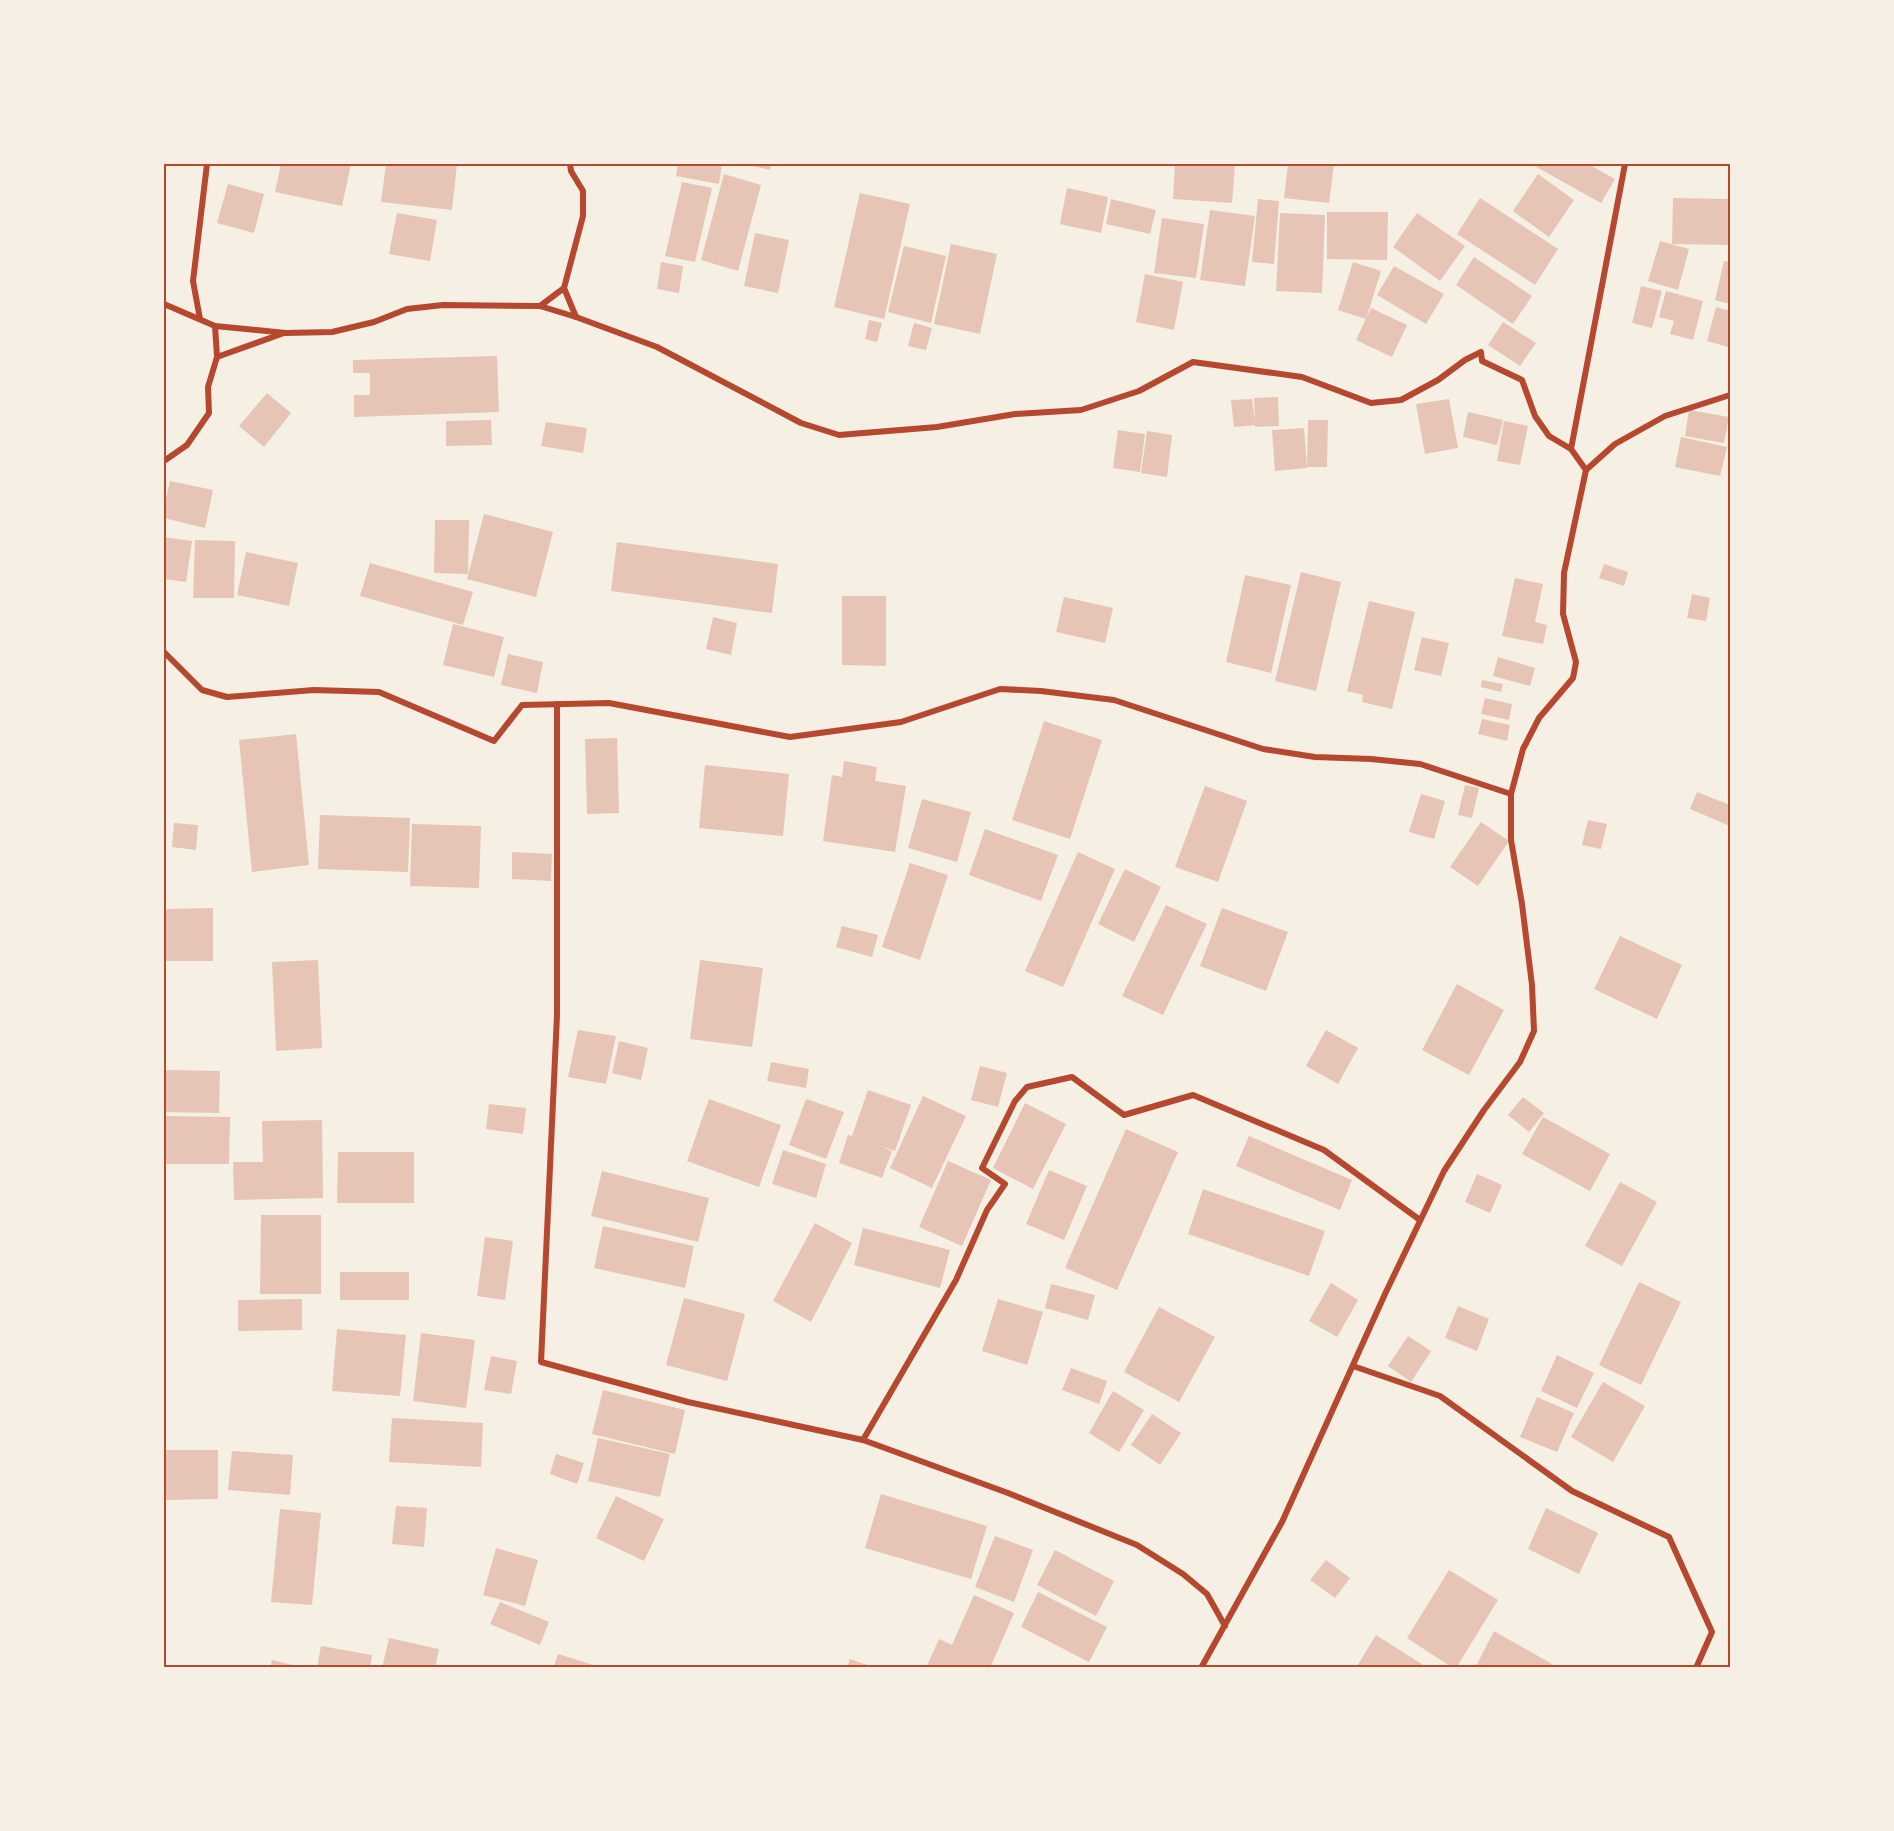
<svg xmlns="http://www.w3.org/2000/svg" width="1894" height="1831" font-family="Montserrat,sans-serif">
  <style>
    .building { fill: #e6c5b7 }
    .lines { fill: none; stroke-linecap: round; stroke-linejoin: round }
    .minor { stroke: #b5482f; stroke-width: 6 }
    .neatline { fill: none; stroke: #b5482f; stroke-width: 2 }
  </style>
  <rect width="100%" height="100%" fill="#f6efe4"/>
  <g class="building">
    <path d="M281,164h70l-9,42 -67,-14z"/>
    <path d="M386,164h71l-5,46 -71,-8z"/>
    <path d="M678,164h44l-3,20 -43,-8z"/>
    <path d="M744,164h27l-1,6z"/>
    <path d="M1175,164h60l-3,39 -59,-4z"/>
    <path d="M1288,164h46l-5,39 -45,-5z"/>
    <path d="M1531,164h57l27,15 -14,24z"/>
    <path d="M724,174l37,11 -23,86 -37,-11z"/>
    <path d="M1538,174l36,26 -25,37 -36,-26z"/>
    <path d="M682,182l30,6 -17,74 -30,-6z"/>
    <path d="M228,184l36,10 -10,39 -37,-10z"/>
    <path d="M1067,188l41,9 -7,36 -41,-9z"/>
    <path d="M860,193l50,11 -26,115 -50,-12z"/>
    <path d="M1480,198l78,51 -23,36 -78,-51z"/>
    <path d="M1673,198l57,1v46l-58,-1z"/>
    <path d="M1111,199l45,11 -6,24 -44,-10z"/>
    <path d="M1258,199l21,2 -5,63 -22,-2z"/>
    <path d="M1210,210l45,6 -10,70 -45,-6z"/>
    <path d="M1327,212h61l-1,48 -60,-1z"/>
    <path d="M397,213l40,7 -7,41 -41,-7z"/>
    <path d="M1280,213l45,2 -3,78 -46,-2z"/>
    <path d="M1417,213l48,33 -25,35 -47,-34z"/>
    <path d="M1162,218l42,6 -8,54 -42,-5z"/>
    <path d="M755,233l34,7 -11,53 -34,-7z"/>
    <path d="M1660,241l29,8 -11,41 -30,-9z"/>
    <path d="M951,244l46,10 -17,80 -46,-10z"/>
    <path d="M904,246l42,10 -15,67 -43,-11z"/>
    <path d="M1474,257l58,39 -19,28 -57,-39z"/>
    <path d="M1724,261l6,1v42l-15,-4z"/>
    <path d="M661,262l22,4 -4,27 -22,-4z"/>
    <path d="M1353,262l28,9 -15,48 -28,-9z"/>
    <path d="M1394,266l50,28 -18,30 -49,-29z"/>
    <path d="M1145,274l38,8 -9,48 -38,-8z"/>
    <path d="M1641,286l21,5 -10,37 -20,-5z"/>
    <path d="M1666,291l37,10 -10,39 -23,-6 4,-13 -15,-4z"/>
    <path d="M1716,307l14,4v28l-2,8 -21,-6z"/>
    <path d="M1371,308l36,17 -15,32 -36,-17z"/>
    <path d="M869,320l13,3 -5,19 -12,-3z"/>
    <path d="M1503,322l33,21 -16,23 -32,-21z"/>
    <path d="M914,323l18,5 -6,22 -18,-4z"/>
    <path d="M497,356l2,56 -145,5v-22h16v-22h-17v-13z"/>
    <path d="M267,393l24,20 -27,34 -25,-21z"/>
    <path d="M1278,397l1,29 -24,1v-2l-21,2 -3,-27 21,-1 3,22 -1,-23z"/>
    <path d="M1449,399l9,49 -33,6 -9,-50z"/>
    <path d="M1689,410l40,7 -5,26 -39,-7z"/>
    <path d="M1468,412l35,8 -6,25 -34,-8z"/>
    <path d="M491,420l1,25 -46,1v-25z"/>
    <path d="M1308,420h20l-1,47h-20z"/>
    <path d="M1504,421l24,5 -8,39 -23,-4z"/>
    <path d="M546,422l41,6 -4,25 -42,-7z"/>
    <path d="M1304,428l3,40 -32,3 -3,-41z"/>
    <path d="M1118,430l27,4 -5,38 -27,-4z"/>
    <path d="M1147,431l25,4 -5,42 -26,-4z"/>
    <path d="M1681,437l46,10 -7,29 -45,-9z"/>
    <path d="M170,481l43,9 -8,38 -41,-10v-10z"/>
    <path d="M484,514l69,18 -17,65 -69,-18z"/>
    <path d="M435,520h34l-1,54 -34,-1z"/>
    <path d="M164,537l28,4 -6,41 -22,-3z"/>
    <path d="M195,540l40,1 -1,57h-41z"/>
    <path d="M617,542l161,22 -6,49 -161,-22z"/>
    <path d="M246,552l52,11 -9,43 -52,-11z"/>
    <path d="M370,563l103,29 -10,33 -103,-29z"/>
    <path d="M1604,564l24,8 -4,14 -25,-8z"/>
    <path d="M1301,572l40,10 -25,109 -41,-10z"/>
    <path d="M1245,575l46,10 -20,88 -45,-11z"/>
    <path d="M1515,578l28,6 -8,38 12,3 -4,19 -41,-8z"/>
    <path d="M1692,594l18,4 -4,23 -19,-3z"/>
    <path d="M842,596h44v70l-44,-1z"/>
    <path d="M1064,597l49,11 -8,35 -49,-11z"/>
    <path d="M1369,601l46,11 -23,97 -30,-7 1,-7 -16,-4z"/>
    <path d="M713,617l24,6 -6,32 -25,-6z"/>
    <path d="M453,624l51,13 -10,40 -51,-12z"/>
    <path d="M1422,637l27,6 -8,33 -27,-6z"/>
    <path d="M508,654l35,8 -6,31 -36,-8z"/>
    <path d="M1498,657l37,11 -5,18 -37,-10z"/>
    <path d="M1482,680l21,4 -2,8 -20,-5z"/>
    <path d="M1485,698l27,6 -3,16 -28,-6z"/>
    <path d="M1482,719l28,6 -3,16 -29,-7z"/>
    <path d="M1044,721l58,19 -32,99 -58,-19z"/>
    <path d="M296,734l13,131 -57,7 -13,-132z"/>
    <path d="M617,738l2,75 -32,1 -2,-75z"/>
    <path d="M844,761l33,6 -2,14 31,5 -11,66 -72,-11 9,-66 10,2z"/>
    <path d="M705,765l84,9 -6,62 -84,-8z"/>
    <path d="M1465,785l14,3 -7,30 -14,-3z"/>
    <path d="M1205,786l42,15 -29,81 -43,-15z"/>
    <path d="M1697,792l33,13v21l-40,-17z"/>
    <path d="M1421,794l24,7 -11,38 -25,-7z"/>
    <path d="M922,799l49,13 -14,50 -49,-14z"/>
    <path d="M320,815l90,3 -2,54 -90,-3z"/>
    <path d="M1588,820l19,4 -6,25 -19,-4z"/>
    <path d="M1481,822l28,19 -31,45 -28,-19z"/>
    <path d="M174,823l24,2 -2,25 -24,-3z"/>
    <path d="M412,824l69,2 -2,62 -69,-2z"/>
    <path d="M985,829l73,26 -17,46 -72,-26z"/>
    <path d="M512,852l40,2 -1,27 -39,-2z"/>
    <path d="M1078,852l37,17 -52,118 -38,-16z"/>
    <path d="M910,863l38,12 -28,85 -38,-13z"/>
    <path d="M1125,869l36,18 -27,55 -36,-18z"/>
    <path d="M1166,905l41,19 -44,91 -41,-19z"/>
    <path d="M213,908v53h-49v-52z"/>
    <path d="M1222,908l66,24 -22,59 -66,-25z"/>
    <path d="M842,926l36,9 -6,22 -36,-10z"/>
    <path d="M1620,936l62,29 -25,54 -63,-30z"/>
    <path d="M318,960l4,88 -46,3 -4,-89z"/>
    <path d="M700,960l63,8 -11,79 -62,-8z"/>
    <path d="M1457,984l47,26 -35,65 -47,-25z"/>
    <path d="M578,1030l38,6 -10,48 -38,-7z"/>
    <path d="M1326,1030l32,18 -20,36 -32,-18z"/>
    <path d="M619,1041l29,7 -7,32 -29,-7z"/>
    <path d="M771,1062l38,7 -3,19 -39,-7z"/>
    <path d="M980,1066l27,7 -9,34 -27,-7z"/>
    <path d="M164,1070l56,1 -1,42 -55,-1z"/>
    <path d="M868,1090l43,15 -16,46 -17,-6 14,6 -10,27 -43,-15 9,-28 4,1z"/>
    <path d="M923,1096l43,20 -34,72 -42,-20z"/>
    <path d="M1523,1097l21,16 -15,19 -21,-17z"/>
    <path d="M709,1099l72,26 -22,62 -72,-26z"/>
    <path d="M806,1099l38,13 -18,47 -37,-14z"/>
    <path d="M1025,1103l41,21 -33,65 -40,-21z"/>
    <path d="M489,1104l37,4 -3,26 -37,-5z"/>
    <path d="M164,1116l66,1 -1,47h-65z"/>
    <path d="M1543,1117l67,37 -20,37 -68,-37z"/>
    <path d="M322,1120l1,78 -89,2 -1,-38h30l-1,-41z"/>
    <path d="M1126,1129l52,23 -61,138 -52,-22z"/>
    <path d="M1249,1136l103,44 -12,30 -104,-44z"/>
    <path d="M783,1150l43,14 -10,34 -44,-14z"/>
    <path d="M338,1152h76v51h-77z"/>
    <path d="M948,1161l43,19 -29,66 -43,-19z"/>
    <path d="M1049,1170l38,16 -23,54 -38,-16z"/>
    <path d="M602,1171l107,27 -11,44 -107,-26z"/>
    <path d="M1477,1174l25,11 -12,28 -25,-11z"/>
    <path d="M1620,1182l37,20 -35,64 -37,-20z"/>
    <path d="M1203,1189l122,42 -16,45 -121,-42z"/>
    <path d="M261,1215h60v79h-61z"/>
    <path d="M815,1223l37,20 -41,79 -38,-21z"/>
    <path d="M603,1226l91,20 -9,42 -91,-20z"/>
    <path d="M863,1228l87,22 -10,38 -86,-23z"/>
    <path d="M485,1237l28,4 -8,59 -28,-4z"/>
    <rect x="340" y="1272" width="69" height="28"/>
    <path d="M1639,1282l42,20 -40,83 -42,-20z"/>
    <path d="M1331,1283l27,17 -21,37 -28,-16z"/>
    <path d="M1051,1284l44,11 -7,25 -43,-12z"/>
    <path d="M684,1298l61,16 -18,67 -61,-16z"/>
    <path d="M302,1299v31l-64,1v-31z"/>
    <path d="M998,1299l45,13 -16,53 -45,-14z"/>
    <path d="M1458,1306l31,13 -12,32 -32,-13z"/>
    <path d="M1159,1307l56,30 -36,65 -55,-30z"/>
    <path d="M337,1329l69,6 -6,61 -68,-5z"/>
    <path d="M421,1333l54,7 -9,68 -53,-7z"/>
    <path d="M1408,1336l23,15 -20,31 -23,-16z"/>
    <path d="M1557,1355l37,18 -17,35 -36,-17z"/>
    <path d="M491,1356l26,5 -6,33 -27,-4z"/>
    <path d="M1071,1368l36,13 -8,23 -37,-14z"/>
    <path d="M1603,1382l42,24 -32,56 -42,-25z"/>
    <path d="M603,1390l82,20 -10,44 -83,-20z"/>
    <path d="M1113,1391l31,19 -25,42 -30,-19z"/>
    <path d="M1537,1397l37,16 -17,39 -37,-15z"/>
    <path d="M1152,1414l29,19 -21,32 -29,-20z"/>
    <path d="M392,1418l91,5 -2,44 -92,-5z"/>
    <path d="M598,1438l72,16 -10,43 -72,-16z"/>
    <path d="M164,1450h54v49l-54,1z"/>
    <path d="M232,1451l61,4 -3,40 -62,-5z"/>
    <path d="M556,1454l28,9 -7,21 -27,-10z"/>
    <path d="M881,1494l106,32 -16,53 -106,-31z"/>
    <path d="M616,1496l48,23 -20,42 -48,-23z"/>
    <path d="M396,1506l31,2 -3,39 -32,-3z"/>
    <path d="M1546,1508l52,25 -19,41 -51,-25z"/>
    <path d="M280,1509l41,4 -9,92 -41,-3z"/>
    <path d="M995,1536l38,14 -19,52 -39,-15z"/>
    <path d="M496,1548l42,12 -13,46 -42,-11z"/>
    <path d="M1055,1550l59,31 -18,35 -59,-31z"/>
    <path d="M1326,1560l24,18 -15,20 -25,-18z"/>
    <path d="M1449,1570l49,30 -42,68h-3l-46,-30z"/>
    <path d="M1038,1592l69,35 -18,35 -68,-35z"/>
    <path d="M974,1595l40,18 -24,55h-64l13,-29 13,6z"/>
    <path d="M500,1602l49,20 -9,23 -50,-21z"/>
    <path d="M1494,1631l65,37h-84z"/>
    <path d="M1376,1635l52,33h-72z"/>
    <path d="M389,1638l50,11 -4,19h-53z"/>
    <path d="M321,1646l51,9 -2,13h-53z"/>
    <path d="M558,1654l42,13v1h-47z"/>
    <path d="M850,1659l23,8v1h-26z"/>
    <path d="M272,1660l29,7v1h-31z"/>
  </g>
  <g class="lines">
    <g class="minor">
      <path d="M570,164l1,7 12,20v25l-19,72 12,29"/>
      <path d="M164,304l51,22 71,7 46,-1 42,-10 33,-13 36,-4 97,1 36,11 81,30 144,76 38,12 98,-8 78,-13 66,-4 58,-19 54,-29 109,15 69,26 30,-3 37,-20 27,-20 16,-8 1,9 40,19 13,36 14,20 22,13 15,21"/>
      <path d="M540,306l24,-18"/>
      <path d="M200,319l-7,-38 14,-117"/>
      <path d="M217,357l67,-24"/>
      <path d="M1571,449l54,-285"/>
      <path d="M164,461l23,-16 22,-32 -1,-26 9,-30 -2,-31"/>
      <path d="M164,652l38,38 25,7 87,-7 65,2 115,49 28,-36 87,-2 181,34 111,-15 99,-33 41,2 73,9 149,49 52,8 56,2 49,5 91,30"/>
      <path d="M557,704v311l-16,347 147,40 175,38 145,53 129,52 46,29 24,20 18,32"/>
      <path d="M1353,1366l87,30 132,95 97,46 43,95 -16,36"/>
      <path d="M863,1440l93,-160 31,-70 18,-26 -23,-16 33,-67 12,-14 45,-10 52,38 69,-20 131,55 96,70"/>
      <path d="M1201,1668l81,-146 103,-228 59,-123 40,-61 36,-48 14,-31 -2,-46 -10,-81 -11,-64v-46l12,-45 16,-31 34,-40 3,-16 -13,-48 1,-41 22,-103 29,-26 50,-28 65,-21"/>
    </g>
  </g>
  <rect width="1894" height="1831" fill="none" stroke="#f6efe4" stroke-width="330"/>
  <rect x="165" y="165" width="1564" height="1501" class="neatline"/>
</svg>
